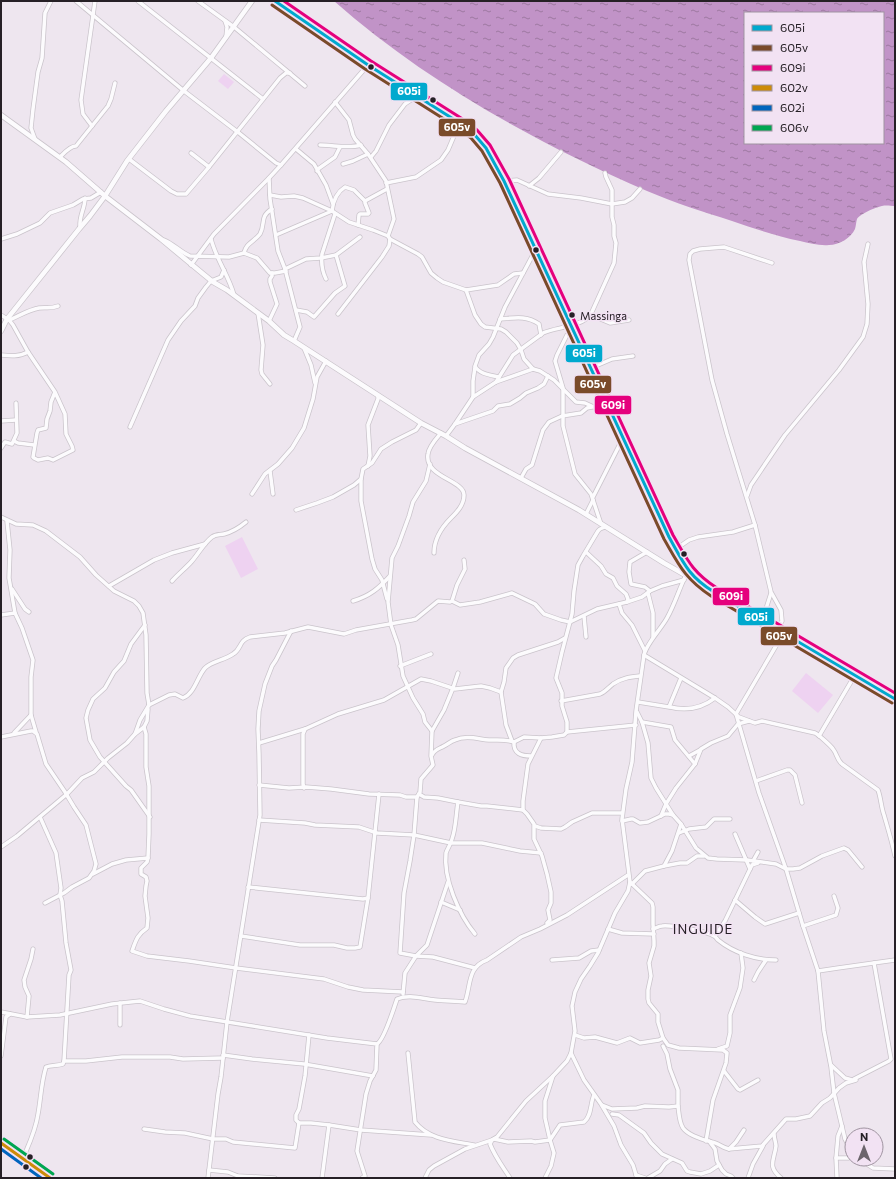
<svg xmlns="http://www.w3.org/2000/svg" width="896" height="1179" font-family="Commissioner,sans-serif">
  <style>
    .pitch { fill: #eed2f1 }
    .water { fill: url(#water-ripples); fill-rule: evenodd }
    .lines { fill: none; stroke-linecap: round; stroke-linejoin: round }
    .minor-casing { stroke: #cac4cb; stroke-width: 5 }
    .tertiary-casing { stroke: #cac4cb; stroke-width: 6 }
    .trunk-casing { stroke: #cac4cb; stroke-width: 7 }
    .minor { stroke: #fcfbfd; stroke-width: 3.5 }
    .tertiary { stroke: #fcfbfd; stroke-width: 4.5 }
    .trunk { stroke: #fcfbfd; stroke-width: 5.5 }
    .bus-1-casing { stroke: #f2e2f3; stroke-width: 6 }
    .bus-2-casing { stroke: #f2e2f3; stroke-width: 6 }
    .bus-3-casing { stroke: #f2e2f3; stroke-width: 6 }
    .bus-4-casing { stroke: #f2e2f3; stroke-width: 6 }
    .bus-5-casing { stroke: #f2e2f3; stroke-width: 6 }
    .bus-6-casing { stroke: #f2e2f3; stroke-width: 6 }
    .bus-1 { stroke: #00a9ce; stroke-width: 3 }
    .bus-2 { stroke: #7a4b2a; stroke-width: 3 }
    .bus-3 { stroke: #e5007d; stroke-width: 3 }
    .bus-4 { stroke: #cd8b08; stroke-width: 3 }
    .bus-5 { stroke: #0065bd; stroke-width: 3 }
    .bus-6 { stroke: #00a651; stroke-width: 3 }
    .bus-dot { fill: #262026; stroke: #f2e2f3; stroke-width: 1.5 }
    .labels { text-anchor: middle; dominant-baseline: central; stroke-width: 3; stroke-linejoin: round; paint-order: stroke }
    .bus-label { font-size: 11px; fill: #262026; stroke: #f2e2f3; text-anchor: start }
    .neighbourhood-label { font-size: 13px; letter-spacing: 1px; fill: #262026; stroke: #f2e2f3 }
    .line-badge { stroke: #f2e2f3; stroke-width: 1.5 }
    .badge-label { font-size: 11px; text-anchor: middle; font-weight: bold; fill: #fff }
  </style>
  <defs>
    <pattern id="water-ripples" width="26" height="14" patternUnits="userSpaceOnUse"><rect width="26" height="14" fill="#c193c7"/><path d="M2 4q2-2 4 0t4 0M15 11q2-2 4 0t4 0" fill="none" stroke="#9d78a1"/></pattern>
  </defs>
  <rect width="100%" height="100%" fill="#eee6ef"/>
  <g class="pitch">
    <path d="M224,74l10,8 -6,7 -10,-8z"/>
    <path d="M242,537l16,32 -17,9 -16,-32z"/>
    <path d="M806,673l27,22 -15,18 -26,-22z"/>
  </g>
  <path class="water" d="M334,1h561v205c-4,0 -9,-1 -13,0 -6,1 -22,8 -25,13 -1,3 -1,7 -2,10 -4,9 -16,16 -26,16 -9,1 -20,-2 -29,-4 -23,-5 -45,-12 -68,-20 -28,-9 -57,-18 -85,-30 -112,-49 -221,-109 -313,-190zM745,13h138v130h-138z"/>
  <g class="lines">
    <g class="minor-casing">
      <g id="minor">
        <path d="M76,1l108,90 55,42 37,30 5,2 87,-100"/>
        <path d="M138,1l125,98"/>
        <path d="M198,1l36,26 71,59"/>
        <path d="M225,21l2,6 -1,10"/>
        <path d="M335,102l14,18 4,15 2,4 13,15"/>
        <path d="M92,126l-9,-12 -2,-14 14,-99"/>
        <path d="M35,139l-4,-11 2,-19 5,-37 4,-14 3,-45 6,-12"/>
        <path d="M320,145c14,0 28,4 41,0"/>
        <path d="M296,149l18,15 12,21 7,19"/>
        <path d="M191,153l18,14"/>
        <path d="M60,157c4,-4 10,-11 16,-11l32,-40 3,-7 4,-16"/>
        <path d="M371,157l5,-6 13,-26 16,-21 6,-4 8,-2"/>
        <path d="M129,159l42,32 6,3h9l23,-27 71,-89 6,-5h4"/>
        <path d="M343,164l10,-3 15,-7 18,27 8,38 -6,17"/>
        <path d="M317,171l1,-2 17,-12 5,-10"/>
        <path d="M269,178l1,21 8,52 7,18 15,58 -6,14"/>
        <path d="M504,181l13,-1 31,14 33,4 31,6 13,-2 7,-4 8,-9"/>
        <path d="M386,183l30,-6 25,-17 7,-10 3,-7 5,-12 2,-9"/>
        <path d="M529,186l10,-8 22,-26"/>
        <path d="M270,195l11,2 13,-1 9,2 29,13 17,11 24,8 15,6 2,3 -1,7 -7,11 -44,57"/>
        <path d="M365,201l22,-12"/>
        <path d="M80,227c-1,-12 5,-18 5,-29"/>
        <path d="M276,235l56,-24c1,-9 5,-19 13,-24l9,3 11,11v2l4,10 -1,1h-8l-1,1 -1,10"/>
        <path d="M1,239l16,-5 23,-11 10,-10 23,-8 10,-6 8,-1 10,-6"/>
        <path d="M211,239c5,20 18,37 23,56"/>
        <path d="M390,239l28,15 4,3 9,16 6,5 6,4 23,8 32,-5 16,-11 9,-1"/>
        <path d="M164,240c10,4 16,12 26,16l39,1 15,-4 13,5 13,15h5l11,-2"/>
        <path d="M244,253c2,-10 10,-11 16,-19 6,-11 -1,-17 12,-25"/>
        <path d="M772,263l-48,-16 -24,2 -7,2 -3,3 -1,6 23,120 15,54 28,91 16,67 10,18 1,11 -4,9"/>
        <path d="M191,265l23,-31 55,-56 12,-13"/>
        <path d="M285,269l21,-10 15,-1 15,-3 24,-18"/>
        <path d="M326,279c-4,-8 -5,-16 -4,-25l13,-40"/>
        <path d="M466,290l9,25 6,9 4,3 16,2 5,3 11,11 4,7 3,9 9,10"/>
        <path d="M296,310l11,2 7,5 21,-24 10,-7 -9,-31"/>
        <path d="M258,313l5,32 -2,25 1,4 8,10"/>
        <path d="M1,315l8,5 4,5 15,27 27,40 10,22 1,20 6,12 1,4 -20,10 -5,-2 -10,2 -4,-2 -1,-1 4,-24 1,-3 8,-2 1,-9 3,-8 1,-9 4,-10"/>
        <path d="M588,318h10l12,5 19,-3"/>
        <path d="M500,319c14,-1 26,-4 39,5l2,11"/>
        <path d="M9,320c10,-4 19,-10 30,-12 7,-1 11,1 19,-2"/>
        <path d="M269,321l8,-17 -7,-22v-3l2,-3v-3"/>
        <path d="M574,331l-7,4 -10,20 -2,6 8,27v38l12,48 16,20 10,30"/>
        <path d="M304,348l7,17 4,18"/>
        <path d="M1,355c9,1 18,2 27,-3"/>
        <path d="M591,368l21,-9 21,-3"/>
        <path d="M499,377c-9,-2 -20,-3 -24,-11l4,-11 10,-11 4,-7 12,-30 31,-58"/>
        <path d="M496,382l17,-27 30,-22c13,-6 39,-6 48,-19l23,-51 2,-20 -2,-7v-11l-2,-8v-27l-6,-13 -1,-4"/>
        <path d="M473,397v-16l2,-14"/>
        <path d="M1,421l15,-1"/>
        <path d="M455,424l38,-13 5,-5 12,-2 10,-6 6,-5 12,-5 6,-4 4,-8"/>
        <path d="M130,427l38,-87 13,-19 14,-15 3,-8 8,-11 5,-6 10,-4 3,-7"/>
        <path d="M446,436l9,-12 18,-27 23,-15 37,-13 7,2 14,9 22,22 9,1 13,6 11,-1"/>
        <path d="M14,441l4,2 16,2"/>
        <path d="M1,448l4,-6 7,2 5,-11 -1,-30"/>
        <path d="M368,466l2,-10 -2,-31 10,-26v-3"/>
        <path d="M270,471l3,23"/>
        <path d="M521,478l5,-9 6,-4 11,-35 6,-8 13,-6 19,-3 6,-5 5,-1"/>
        <path d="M361,479v22l11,58 3,10 7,11 5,19"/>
        <path d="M252,494l13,-20 13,-10 14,-16 12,-20 9,-29 4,-22 9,-16"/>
        <path d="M747,496l4,-11 23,-34 11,-16 54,-65 24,-33 4,-13 1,-20 -4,-42 4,-18"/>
        <path d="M593,497l30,-59"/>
        <path d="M296,510l21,-7 16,-6 21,-12 7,-6 2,-10 9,-6 9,-14 11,-7 24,-12 5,-7"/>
        <path d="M586,514l7,-14"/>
        <path d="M1,517l15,7 17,1 13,6 34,26 16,18 18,16 20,10 5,5 4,7 3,22 1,58 2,12"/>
        <path d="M7,521l3,29 -1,28 6,35 7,15 11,32 -2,17v38l5,17"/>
        <path d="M676,549l13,-9 9,-3 35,-5 22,-7"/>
        <path d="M586,552l15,14 5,8 7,4 4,8 9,8 2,5 -1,3"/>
        <path d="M647,552l-17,10 -1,10 2,12 14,3 5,4"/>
        <path d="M434,553c0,-13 7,-25 17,-35 6,-6 13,-13 13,-23 0,-15 -40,-18 -36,-41 1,-8 8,-15 13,-21"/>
        <path d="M172,581c6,-7 14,-13 20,-20 7,-8 12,-18 20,-24 4,-3 8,-2 12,-3 8,-2 16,-7 22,-12"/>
        <path d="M109,586l45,-26 18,-7 33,-9"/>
        <path d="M12,589l13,20 4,3"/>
        <path d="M648,593l5,20v24"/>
        <path d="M353,601c17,-5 26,-13 37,-25"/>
        <path d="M452,601l8,4 20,-3 32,-9 23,11 9,10 17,6 9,2 27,-13 30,-7 15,-5 8,-6 12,-5 22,-6"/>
        <path d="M619,604l3,9 10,12 13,26"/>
        <path d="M1,615l14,-2"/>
        <path d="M584,616l2,21"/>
        <path d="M760,620l4,-5 7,-22"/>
        <path d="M145,625l-14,19 -7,17 -10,11 -9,16 -12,11 -5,11 -2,8 4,22 10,17 26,29 5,4 19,27"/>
        <path d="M783,634l-47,80 23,79 27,76 17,57 15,45 20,-3 57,-8"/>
        <path d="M644,655l71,43 13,9 11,10 16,6 7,-2 53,12c4,2 16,13 18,16 4,5 4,11 9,15l36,26c3,8 3,17 6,25 4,14 8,27 11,41"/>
        <path d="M400,666l31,-12"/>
        <path d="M561,701l39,-7c5,-2 8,-6 13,-10 8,-6 18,-7 27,-8"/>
        <path d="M638,702l31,5 12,-29"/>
        <path d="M670,707c16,4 32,1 45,-9"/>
        <path d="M637,712l5,10 29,5 4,13 20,24"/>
        <path d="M642,722l6,21 3,35 5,10 17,27"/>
        <path d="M144,727l2,7v33l3,19v48l-1,24 -1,4 -6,6v6l5,3 1,4 -1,5 -1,10 3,22 -1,10c-10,7 -11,12 -15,23l15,5 42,5 47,7 88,11 24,8 15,3 40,2"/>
        <path d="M432,731l12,-21 9,-22 5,-15"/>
        <path d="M567,732v-10l-5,-16v-13l-6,-15 6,-26 10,-38 2,-23 4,-26 5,-9 15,-25 2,-2 5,-2"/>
        <path d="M14,733l17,-18"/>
        <path d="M135,734l5,-14 9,-15 20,-10 6,-1 8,4c12,-5 14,-21 22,-30 7,-7 20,-8 28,-14 9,-5 5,-13 17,-17l35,-4 23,-6 36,7 12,-4 56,-10 4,-1 22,-18 12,1 2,-1 5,-16 8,-16 -1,-9"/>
        <path d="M819,736l36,-61"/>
        <path d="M1,737l30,-6h2l4,3 9,30 19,28 9,15 12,18 10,39 -2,7 -5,7 -17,9 -8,6 -19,10"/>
        <path d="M541,738l-13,26 -5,37v9l4,4 7,10v15l8,17 5,18 4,18v11l-3,7 2,10 -3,3"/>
        <path d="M512,741l-6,-16 -5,-33 3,-10 2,-14 7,-10 5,-3 40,-13 7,-4"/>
        <path d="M514,742c-1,12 8,14 17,14"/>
        <path d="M259,743l46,-14"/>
        <path d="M432,755c3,-6 7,-6 12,-9 4,-2 7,-5 11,-6 11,-5 23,-1 34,0 9,0 16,-1 25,2l10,-5 17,1 11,-1 12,-2 3,-3 69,-7"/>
        <path d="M689,756l11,-6"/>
        <path d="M756,781l31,-11h3l5,5 7,28"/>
        <path d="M259,785l30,3 17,-1 25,2 38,5 31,1 6,2h11l3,-5 1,-13 12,-14 -2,-9 1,-25 -7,-9 -2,-8 -10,-16 -10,-22 -5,-31 -7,-20 -3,-23 4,-44 6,-12 11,-30 4,-14 13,-21 4,-17"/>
        <path d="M304,788l-1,-4v-50l2,-5 33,-15 46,-14 37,-21 10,2 24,8 26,-3 9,2 11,4"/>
        <path d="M419,794l5,3 14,1 20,4c-2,12 -2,26 -6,37 -1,5 -5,10 -6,14 -3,25 13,62 29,81"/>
        <path d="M417,797l-3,38 -4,26 -6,32 -4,60 16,3 17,1 42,11"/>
        <path d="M458,802l23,4h6l36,4"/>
        <path d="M661,816l5,-12 10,-16 19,-24 6,-15 10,-6 17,-7 10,-12 11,-3"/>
        <path d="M259,820l46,3 10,2 44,2 18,6 37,2 37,8h31l38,8 21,2"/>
        <path d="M622,821l9,-2h2l7,4 8,-1 17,-8h4l4,1 8,9 15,24 12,10 9,1 30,1 29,4 10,5h7l7,-1 22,-12 22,-8 4,2 14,17"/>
        <path d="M535,826l6,2 20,1 4,-2 7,-5 20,-9h30"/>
        <path d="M679,833l10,-4 17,-2 8,-8h16"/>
        <path d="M735,834l15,35"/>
        <path d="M1,847l16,-11 50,-42 15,-16 12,-6 14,-14 19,-15 8,-9 9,-7 3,-6 1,-12"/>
        <path d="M753,861l5,-9"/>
        <path d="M664,866l16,-3h7l10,-7h7"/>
        <path d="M93,874l19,-10 14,-4 22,-2"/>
        <path d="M630,882l22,21 1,4v17l1,17v5l-5,17 2,13 -3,14v9l1,4 9,11v8l5,16 5,7 11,3 44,2 4,3 -1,10 -13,37 -7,41"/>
        <path d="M632,884l13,-13 19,-5 8,-15 9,-27"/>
        <path d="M248,887l115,12 5,-1"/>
        <path d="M735,900l20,17 10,7 34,-11"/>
        <path d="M441,902l19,8"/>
        <path d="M803,926l33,-11 2,-7 -4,-12"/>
        <path d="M608,929l14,4 32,1"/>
        <path d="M653,929c3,-1 6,-3 9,-3 9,-1 45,5 52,10 2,1 3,3 4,4 16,13 38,20 58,20"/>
        <path d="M241,936l59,9h34l13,3h8l5,-1 8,-49 11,-104"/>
        <path d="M715,936l10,-15 27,-56 6,-2"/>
        <path d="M552,960l27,-2 12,-7 8,-1"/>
        <path d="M818,971l6,60 7,36 3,26 11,46 7,13 -3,6h-13l1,20"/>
        <path d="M754,980l4,-8 8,-12"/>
        <path d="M403,994l2,-21 11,-17 11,-11 21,-63"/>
        <path d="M1,1012l26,5 33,-2 52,-11 28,-3 24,8 26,7 137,22 50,6 -1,26 -6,11 -4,13 -9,57 8,25 -3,2"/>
        <path d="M27,1017l2,-21 -4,-9 -1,-7 7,-21 2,-10"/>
        <path d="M120,1025v-22"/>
        <path d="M309,1035l-4,41 -6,33 -3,6v5l3,3h12l18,2"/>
        <path d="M575,1035l9,3 11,-1 22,6 13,-5 10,5 19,-3 4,-2"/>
        <path d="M377,1044c7,-4 17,-36 20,-45 12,-5 26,0 38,1 10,1 20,1 30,2 6,-16 2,-35 22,-42l34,-23 19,-8 27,-14 61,-40"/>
        <path d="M718,1049l9,-3 3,-13v-18l10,-27 3,-20 -2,-15"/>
        <path d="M408,1053l7,69c14,18 39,19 59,23"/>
        <path d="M223,1055l29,4 52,5 69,12"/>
        <path d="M1,1056l5,-39 4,-3"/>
        <path d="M64,1061h22l36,-4h48l13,2 40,-1"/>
        <path d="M831,1065l14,13 7,2"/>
        <path d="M724,1071l14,18 2,1 18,-10"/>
        <path d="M854,1079l35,-18 2,-2 -17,-96"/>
        <path d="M602,1105l10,4 25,-1 8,-2 24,1 9,-1v-16l-8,-21 -3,-15 -4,-8"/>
        <path d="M678,1106c1,7 1,16 5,22 5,7 21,12 29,14 6,1 11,6 17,7l33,-3 24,-27h10l14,-3 12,-13 8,-5 9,-10 7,-5 10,-3"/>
        <path d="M612,1114l7,1 25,18 7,10 11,11 20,9 5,8 3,1 11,2 9,-3 9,-6"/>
        <path d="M144,1129l21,3 20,1 28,6h13l7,3 62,6 4,-25"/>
        <path d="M774,1134c0,4 2,9 2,12 -2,15 -9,20 5,32"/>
        <path d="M494,1139l14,3 23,-1 4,1 15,-2 10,-15 24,-3c8,-6 6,-19 10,-27"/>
        <path d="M492,1140l-2,4c5,13 13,23 20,34"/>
        <path d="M709,1141l6,8 2,12 5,9 4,4 5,2 2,2"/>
        <path d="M729,1149l7,-7 8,-12"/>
        <path d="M24,1156c6,-14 12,-27 14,-42 3,-16 3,-31 8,-47 5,-2 11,-1 17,-3l1,-3 5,-86 2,-5 -5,-27 -4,-42 -2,-6 1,-7 -5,-35 -16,-36"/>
        <path d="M836,1158l2,-22 4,-10"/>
        <path d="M859,1159l14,9 22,1"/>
        <path d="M209,1170l19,2 10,4 37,2"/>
        <path d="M636,1175l9,3"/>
        <path d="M208,1178l10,-84 3,-17 6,-55 33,-207 -1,-61 -1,-25 1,-18 6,-27 7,-18 4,-6 15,-29"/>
        <path d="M322,1178l7,-53 32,5 70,5"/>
        <path d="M425,1178l4,-8 5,-4 31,-17 27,-9 5,-3 29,-36 27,-25"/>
        <path d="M545,1178l6,-12 3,-13 -4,-13 -5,-22v-17l8,-25 14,-15 4,-8"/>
        <path d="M637,1178l-4,-13 -12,-20 -7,-19 -13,-22 -17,-24 -13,-27 4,-22 -3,-25 3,-14 6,-13 9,-13 8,-13 17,-40 13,-22 2,-9 -8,-63 4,-30 6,-27 4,-51 8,-56c2,-11 17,-26 23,-37 8,-14 12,-29 19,-43"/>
        <path d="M648,1178l12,-7 5,-7 7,-5"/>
        <path d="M748,1178l5,-14 10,-18"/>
      </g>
    </g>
    <g class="tertiary-casing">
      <g id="tertiary">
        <path d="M275,1l93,64 90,57 16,12 12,14 18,33 165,356c9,15 16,34 31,45 5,4 11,8 16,11l179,106"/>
        <path d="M1,115l65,47 39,34 56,43 41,34 11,9 14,8 42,31 15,14 10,6 127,82 25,13 19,12 114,62 85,53 30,17"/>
        <path d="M1,331l6,-12 72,-90 11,-13 15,-20 22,-35 39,-50 45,-53 41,-57"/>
      </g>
    </g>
    <g class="trunk-casing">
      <path id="trunk" d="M1,1143l49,35"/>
    </g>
    <use href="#minor" class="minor"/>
    <use href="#tertiary" class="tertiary"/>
    <use href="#trunk" class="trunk"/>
    <g class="bus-1-casing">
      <path id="bus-1" d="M275,1l93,64 90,57 16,12 12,14 18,33 165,356c14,25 19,39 45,55l181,107"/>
    </g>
    <g class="bus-2-casing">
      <path id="bus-2" d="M272,5l93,64 90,57 16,12 11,13 18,32 164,356c15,26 21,40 47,57l181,107"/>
    </g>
    <g class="bus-3-casing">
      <path id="bus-3" d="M284,1l87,60 90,57 16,12 13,15 19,34 164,356c14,24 19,37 44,53l178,105"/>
    </g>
    <g class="bus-4-casing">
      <path id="bus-4" d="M1,1143l49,35"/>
    </g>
    <g class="bus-5-casing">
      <path id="bus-5" d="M1,1149l40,29"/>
    </g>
    <g class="bus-6-casing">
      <path id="bus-6" d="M4,1139l49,35"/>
    </g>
    <use href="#bus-1" class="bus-1"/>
    <use href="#bus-2" class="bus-2"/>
    <use href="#bus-3" class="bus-3"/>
    <use href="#bus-4" class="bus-4"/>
    <use href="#bus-5" class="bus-5"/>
    <use href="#bus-6" class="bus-6"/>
  </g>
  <g class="bus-dot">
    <circle cx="371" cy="67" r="3.5"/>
    <circle cx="433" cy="100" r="3.5"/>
    <circle cx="536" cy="250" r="3.5"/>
    <circle cx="572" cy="315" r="3.5"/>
    <circle cx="684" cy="554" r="3.5"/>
    <circle cx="30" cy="1157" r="3.5"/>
    <circle cx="26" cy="1167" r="3.5"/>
  </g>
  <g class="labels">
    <g class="bus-label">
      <text x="580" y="315">Massinga</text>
    </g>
    <g class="neighbourhood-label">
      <text x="703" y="929">INGUIDE</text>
    </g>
  </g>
  <g class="line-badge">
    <rect x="390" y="82" width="38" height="19" rx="4" fill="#00a9ce"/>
    <rect x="438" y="118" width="38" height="19" rx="4" fill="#7a4b2a"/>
    <rect x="565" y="344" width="38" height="19" rx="4" fill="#00a9ce"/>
    <rect x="574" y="375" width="38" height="19" rx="4" fill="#7a4b2a"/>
    <rect x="594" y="395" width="38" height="20" rx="4" fill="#e5007d"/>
    <rect x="712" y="587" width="38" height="19" rx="4" fill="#e5007d"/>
    <rect x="737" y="607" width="38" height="19" rx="4" fill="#00a9ce"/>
    <rect x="760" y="626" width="38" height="20" rx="4" fill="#7a4b2a"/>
  </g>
  <g class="badge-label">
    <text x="409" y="95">605i</text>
    <text x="457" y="131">605v</text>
    <text x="584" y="357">605i</text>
    <text x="593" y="388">605v</text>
    <text x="613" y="409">609i</text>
    <text x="731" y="600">609i</text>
    <text x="756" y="621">605i</text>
    <text x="779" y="640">605v</text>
  </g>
  <rect width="896" height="1179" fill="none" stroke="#262026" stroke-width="4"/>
  <rect x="744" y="12" width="140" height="132" fill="#f2e2f3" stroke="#a094a1"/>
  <rect x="752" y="25" width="20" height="6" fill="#00a9ce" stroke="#a094a1"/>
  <text x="780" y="32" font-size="12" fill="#262026">605i</text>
  <rect x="752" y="45" width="20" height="6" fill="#7a4b2a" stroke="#a094a1"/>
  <text x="780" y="52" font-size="12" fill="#262026">605v</text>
  <rect x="752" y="65" width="20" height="6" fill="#e5007d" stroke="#a094a1"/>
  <text x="780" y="72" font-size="12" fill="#262026">609i</text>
  <rect x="752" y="85" width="20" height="6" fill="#cd8b08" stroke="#a094a1"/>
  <text x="780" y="92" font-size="12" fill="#262026">602v</text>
  <rect x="752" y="105" width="20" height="6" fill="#0065bd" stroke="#a094a1"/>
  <text x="780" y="112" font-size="12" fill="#262026">602i</text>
  <rect x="752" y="125" width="20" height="6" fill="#00a651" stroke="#a094a1"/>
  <text x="780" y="132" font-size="12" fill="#262026">606v</text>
  <g transform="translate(864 1147)"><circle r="19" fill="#f2e2f3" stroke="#a094a1"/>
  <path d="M0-3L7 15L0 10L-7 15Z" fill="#6c656c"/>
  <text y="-6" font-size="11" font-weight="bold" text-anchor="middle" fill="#262026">N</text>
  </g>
</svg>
